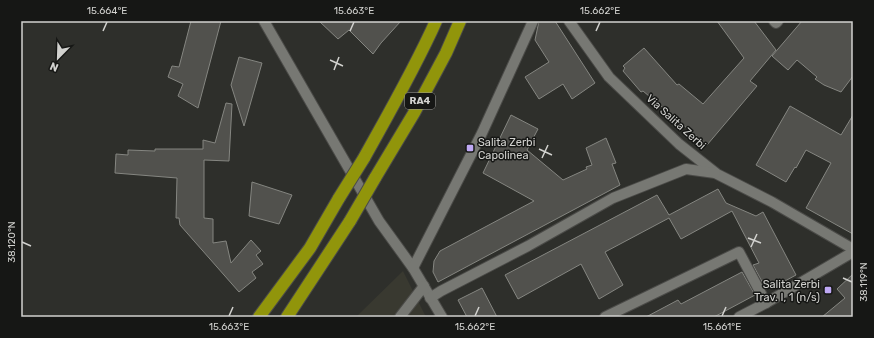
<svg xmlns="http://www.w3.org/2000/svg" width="874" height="338" font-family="Rubik,sans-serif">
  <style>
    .built { fill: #393930 }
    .building { fill: #51514d; stroke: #858681 }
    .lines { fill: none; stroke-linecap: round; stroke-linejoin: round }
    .minor-casing { stroke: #4b4b48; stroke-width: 12 }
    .highway-casing { stroke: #4b4b48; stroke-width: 14 }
    .minor { stroke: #777873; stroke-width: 10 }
    .highway { stroke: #91950b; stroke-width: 12 }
    .highway-bridge-casing { stroke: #4b4b48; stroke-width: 14; stroke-linecap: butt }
    .highway-bridge { stroke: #91950b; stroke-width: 12 }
    .ticks { fill: none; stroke: #d2d2cf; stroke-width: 1.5 }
    .poi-dot { fill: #bfa9f4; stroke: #161715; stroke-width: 1.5 }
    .labels { text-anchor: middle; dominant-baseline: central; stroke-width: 3; stroke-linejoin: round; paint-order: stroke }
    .shield { fill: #161715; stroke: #9a9a97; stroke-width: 1 }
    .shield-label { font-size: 10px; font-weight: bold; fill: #d2d2cf }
    .street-label { font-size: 11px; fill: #d2d2cf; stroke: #161715 }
    .poi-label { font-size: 11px; fill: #d2d2cf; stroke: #161715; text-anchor: start }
    .neatline { fill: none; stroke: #d2d2cf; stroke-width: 1.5 }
    .ticks-label { font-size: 10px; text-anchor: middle; fill: #d2d2cf }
  </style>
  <rect width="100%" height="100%" fill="#2e2f2b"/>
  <path class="built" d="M403,271l23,46h-70z"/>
  <g class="building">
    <path d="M191,21h30l-23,87 -20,-12 5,-12 -15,-7 4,-11 7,1z"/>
    <path d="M319,21h82l-20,22 -8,11 -24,-24 -11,9z"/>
    <path d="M539,21h16l40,62 -23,16 -9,-15 -24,15 -14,-22 24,-15 -14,-22z"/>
    <path d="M717,21h37l22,29 -26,31 7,5 -50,59 -64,-54 -2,1 -18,-21 2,-3 -2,-2 21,-18 33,37 2,-1 24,20 41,-46z"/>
    <path d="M802,21h51v55l-12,16 -17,-7 -9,-6 2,-2 -20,-17 -9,10 -16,-14z"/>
    <path d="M239,57l23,6 -18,63 -13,-41z"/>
    <path d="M226,103l6,1 -3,57 -25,-1v58l9,1v24l13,-2 5,22 20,-23 10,11 -5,4 7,9 -11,8 4,6 -17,14 -59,-67 -1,-7h-3l1,-40 -62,-5 1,-19 12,1v-5l27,1v-2h48v-9l12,3z"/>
    <path d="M790,106l51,29 12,-20v119l-47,-26 25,-45 -25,-13 -10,18 -1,-1 -9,15 -30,-17z"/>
    <path d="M511,115l27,14 -11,21 36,30 24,-11 -1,-2 6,-2 -6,-17 20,-10 10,25 -4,1 8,21 -182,97 -5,-10 1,-11 6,-10 94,-50 -51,-28z"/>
    <path d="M252,182l40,13 -13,29 -30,-8z"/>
    <path d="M718,189l8,14 30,13 7,-4 33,63 -24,13v-2l-6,3 -13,-24 6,-2 -27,-52 -51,28 -12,-21 -64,34 18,33 -24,14 -18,-35 -63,35 -13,-24 152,-80 12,20z"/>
    <path d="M742,272l13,23 -41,22h-68l32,-17 3,4z"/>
    <path d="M853,274v43h-31l23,-19 -8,-9z"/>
    <path d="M482,288l15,29h-30l-9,-17z"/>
  </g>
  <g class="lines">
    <g class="minor-casing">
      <g id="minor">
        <path d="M264,21l115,200 34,47 29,49"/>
        <path d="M569,21l40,56 70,67 38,30 55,28 81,47"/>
        <path d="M774,21l2,2 2,-2"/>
        <path d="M413,268l69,-135 51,-112"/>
        <path d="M430,298l11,-7 87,-45 85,-48 73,-29 29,4"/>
        <path d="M400,317l24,-31"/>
        <path d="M605,317l134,-65 27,51"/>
        <path d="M739,317l27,-14 87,-51"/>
      </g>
    </g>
    <g class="highway-casing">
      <g id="highway">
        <path d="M364,158c25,-45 51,-90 72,-137"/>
        <path d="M375,178l39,-65 32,-60 14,-32"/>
        <path d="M259,317l51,-69 29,-50"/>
        <path d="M287,317l63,-96"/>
      </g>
    </g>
    <use href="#minor" class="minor"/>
    <use href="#highway" class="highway"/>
    <g class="highway-bridge-casing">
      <g id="highway-bridge">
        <path d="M339,198l25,-40"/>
        <path d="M350,221l25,-43"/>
      </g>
    </g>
    <use href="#highway-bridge" class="highway-bridge"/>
  </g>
  <path class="ticks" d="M103,31l4,-9M350,31l4,-9M596,31l4,-9M330,60l13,6M334,70l5,-13M539,149l13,6M542,158l6,-13M748,238l13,5M22,242l9,4M751,247l6,-13M843,278l9,4M229,316l4,-9M475,316l4,-9M722,316l4,-9"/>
  <g class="poi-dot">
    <rect x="466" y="144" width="8" height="8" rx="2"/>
    <rect x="824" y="286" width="8" height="8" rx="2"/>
  </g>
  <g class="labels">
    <rect class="shield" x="405" y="93" width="30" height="16" rx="3"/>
    <g class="shield-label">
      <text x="420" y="101">RA4</text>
    </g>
    <g class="street-label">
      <text transform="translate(676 122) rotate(42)">Via Salita Zerbi</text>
    </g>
    <g class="poi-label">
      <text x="478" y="142">Salita Zerbi<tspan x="478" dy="13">Capolinea</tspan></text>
      <text x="820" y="284" text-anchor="end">Salita Zerbi<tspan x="820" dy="13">Trav. I, 1 (n/s)</tspan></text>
    </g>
  </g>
  <rect width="874" height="338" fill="none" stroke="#161715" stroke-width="44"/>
  <g transform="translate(58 58) rotate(203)" stroke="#161715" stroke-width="3" paint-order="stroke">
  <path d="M0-3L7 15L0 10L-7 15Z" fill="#d2d2cf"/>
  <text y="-6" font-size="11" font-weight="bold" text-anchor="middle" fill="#d2d2cf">N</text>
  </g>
  <rect x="22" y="22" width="830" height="294" class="neatline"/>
  <g class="ticks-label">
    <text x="107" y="14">15.664°E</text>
    <text x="354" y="14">15.663°E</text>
    <text x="600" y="14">15.662°E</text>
    <text transform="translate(11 242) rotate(-90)" y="4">38.120°N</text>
    <text transform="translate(863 282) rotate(-90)" y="4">38.119°N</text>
    <text x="229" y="330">15.663°E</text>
    <text x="475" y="330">15.662°E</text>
    <text x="722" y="330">15.661°E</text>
  </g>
</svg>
